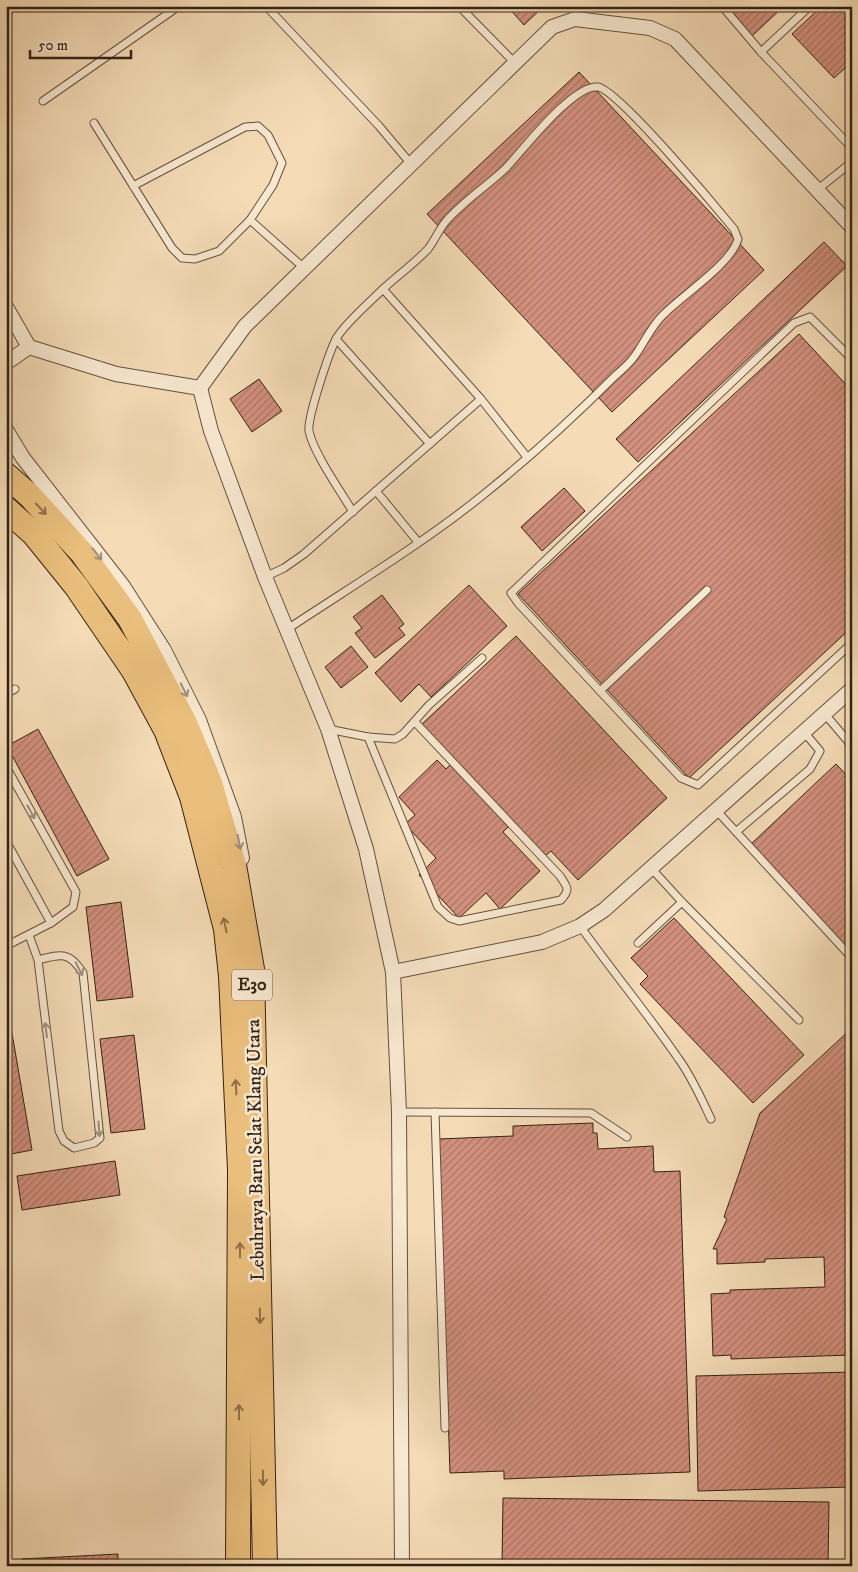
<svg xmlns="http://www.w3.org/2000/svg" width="858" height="1572" font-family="'IM FELL DW Pica',serif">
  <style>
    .building { fill: url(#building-hatch); stroke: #332215 }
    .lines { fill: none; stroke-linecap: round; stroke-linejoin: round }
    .lane-casing { stroke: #64503e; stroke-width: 9 }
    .street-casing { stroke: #64503e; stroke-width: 16 }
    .highway-casing { stroke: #332215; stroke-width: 26 }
    .lane { stroke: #f8e8d0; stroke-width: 7 }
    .street { stroke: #f8e8d0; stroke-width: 14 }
    .highway { stroke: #eabe7c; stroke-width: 24 }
    .oneway { stroke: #8e7048 }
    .oneway2 { stroke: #9f8f7c }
    .labels { text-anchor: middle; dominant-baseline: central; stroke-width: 5; stroke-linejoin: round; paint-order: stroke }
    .shield { fill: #f8e8d0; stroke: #6e5d4d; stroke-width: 1 }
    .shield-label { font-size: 18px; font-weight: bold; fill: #332215 }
    .street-label { font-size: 19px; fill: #332215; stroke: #f8e8d0 }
  </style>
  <defs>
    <pattern id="building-hatch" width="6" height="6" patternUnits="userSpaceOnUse" patternTransform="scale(1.25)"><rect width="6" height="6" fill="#d3907e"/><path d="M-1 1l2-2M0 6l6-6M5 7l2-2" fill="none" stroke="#ac7566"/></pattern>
  </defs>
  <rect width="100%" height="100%" fill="#f5dcb7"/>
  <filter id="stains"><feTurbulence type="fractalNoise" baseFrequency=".004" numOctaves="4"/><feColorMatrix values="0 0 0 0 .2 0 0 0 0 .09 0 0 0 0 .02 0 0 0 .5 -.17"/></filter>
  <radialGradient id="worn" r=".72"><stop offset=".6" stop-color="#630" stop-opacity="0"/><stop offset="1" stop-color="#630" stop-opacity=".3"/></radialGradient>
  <g class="building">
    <path d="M507,6h37l-20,19z"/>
    <path d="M725,6h59l-32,30z"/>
    <path d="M822,6h30v56l-18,16 -42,-44z"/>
    <path d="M579,72l185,198 -152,142 -185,-198z"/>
    <path d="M824,242l23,24 -209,196 -22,-23z"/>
    <path d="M799,334l53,57v236l-163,151 -171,-184z"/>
    <path d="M259,379l23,32 -30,21 -22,-33z"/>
    <path d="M564,488l21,23 -43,40 -21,-24z"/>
    <path d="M469,585l38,41 -76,71 -12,-13 -18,18 -26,-29z"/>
    <path d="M382,595l22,29 -5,4 6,7 -30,23 -20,-25 7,-5 -9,-11z"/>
    <path d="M516,636l151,162 -89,82 -27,-29 -6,5 -32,-34 -10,10 37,39 -40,38 -14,-16 -27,25 -40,-43 17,-17 -31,-34 10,-9 -16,-18 38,-37 9,9 9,-9 -33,-36z"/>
    <path d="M351,646l17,21 -27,21 -16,-21z"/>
    <path d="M38,729l71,130 -32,17 -70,-130z"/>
    <path d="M836,764l16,17v172l-101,-109z"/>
    <path d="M121,902l12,95 -36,4 -11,-94z"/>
    <path d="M674,918l130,137 -51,48 -113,-119 8,-8 -17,-18z"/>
    <path d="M6,998l26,152 -26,5z"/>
    <path d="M852,1028v327l-121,4v-4l-18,1 -2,-62 19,-1v-3l95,-3 -1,-30 -59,2v3l-48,2v-15h-4l14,-30 -3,-2 36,-104z"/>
    <path d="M134,1035l11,94 -34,4 -11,-94z"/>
    <path d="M593,1123v10h4l1,16 55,-3 1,26 26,-1 10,301 -186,7v-8l-54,2 -11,-334 74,-3v-10z"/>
    <path d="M115,1161l5,34 -98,15 -5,-34z"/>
    <path d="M852,1372v115l-154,4 -2,-115z"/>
    <path d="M503,1498l326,4 -1,64h-326z"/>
    <path d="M118,1554v12h-96v-7z"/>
  </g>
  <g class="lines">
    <g class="lane-casing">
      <g id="lane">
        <path d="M266,6l113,120 32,38"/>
        <path d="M459,6l56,57"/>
        <path d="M722,6l39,46 91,96"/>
        <path d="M761,52l49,-46"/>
        <path d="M43,101l136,-95"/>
        <path d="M94,123l78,125 10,10 13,1 24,-8 31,-31 23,-35 9,-22 -14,-28 -10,-9 -13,1 -112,59"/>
        <path d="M817,190l35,-28"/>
        <path d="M250,220l54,48"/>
        <path d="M336,339l94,105"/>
        <path d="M481,399l46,58"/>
        <path d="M376,491l42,51"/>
        <path d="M353,512c-12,-20 -40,-60 -44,-81 -2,-13 20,-78 27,-92 8,-15 34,-37 47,-50"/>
        <path d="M265,577l19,-9 20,-14 177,-155 -98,-110c14,-13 32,-26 45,-40 7,-9 11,-20 19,-29 17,-19 40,-34 59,-52 17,-18 67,-84 92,-81 20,3 118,120 136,142l4,10c-6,24 -55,56 -74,75 -13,12 -19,28 -30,43 -5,7 -12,13 -19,19 -41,41 -86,82 -132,119 -62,50 -131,91 -197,135"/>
        <path d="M707,590l-107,101 81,87 17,7 154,-142"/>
        <path d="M600,691l-82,-88 -7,-10 283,-270 16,-6 42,42"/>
        <path d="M6,694l9,-5"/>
        <path d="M824,713l28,33"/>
        <path d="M328,729l40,8 27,2 8,-5 26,-29 53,-47"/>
        <path d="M368,737l70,170 12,11 9,3 102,-21c10,-11 6,-13 -1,-24l-145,-154"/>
        <path d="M6,771l3,1 67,120 -3,15 -22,16"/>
        <path d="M716,810l136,148"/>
        <path d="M737,831l73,-62 10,-18 -16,-19"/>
        <path d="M6,841l45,82 -45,23"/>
        <path d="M651,868l31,34 117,118"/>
        <path d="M580,926c32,45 67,87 98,132 14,19 23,40 33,61"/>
        <path d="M29,935l9,25 21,171 5,10 10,7 20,-5 6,-5 -17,-165c-14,-22 -22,-19 -45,-13"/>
        <path d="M638,943l44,-41"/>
        <path d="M399,1112l192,1 36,24"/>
        <path d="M435,1112l10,316"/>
      </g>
    </g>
    <g class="street-casing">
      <g id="street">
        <path d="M6,307l23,40"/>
        <path d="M6,363l23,-16 87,27 84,14 45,-62 307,-299 23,-8 75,9 25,11 177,188"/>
        <path d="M200,388l11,43 54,146 63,152 38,120 27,123 6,140 3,454"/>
        <path d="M6,430l17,28 100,128 41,64 35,70 35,97 8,41"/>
        <path d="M393,972l149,-30 38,-16 24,-16 248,-221"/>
      </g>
    </g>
    <g class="highway-casing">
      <g id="highway">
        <path d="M6,475l24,21 52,57 48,66 55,104 25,60 24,82 18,104 13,597"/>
        <path d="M6,509l28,25 42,52 58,85 32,59 26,67 34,132 5,47 9,194 -2,396"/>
      </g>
    </g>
    <use href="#lane" class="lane"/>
    <use href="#street" class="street"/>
    <use href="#highway" class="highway"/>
  </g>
  <defs><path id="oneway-shaft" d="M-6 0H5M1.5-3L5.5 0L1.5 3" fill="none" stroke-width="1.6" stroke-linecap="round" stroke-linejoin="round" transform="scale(1.25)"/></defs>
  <g class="oneway">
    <use href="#oneway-shaft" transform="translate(41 509) rotate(47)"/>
    <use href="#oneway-shaft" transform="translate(225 925) rotate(-102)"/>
    <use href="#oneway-shaft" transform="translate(236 1087) rotate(-93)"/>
    <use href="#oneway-shaft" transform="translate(240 1250) rotate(-90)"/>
    <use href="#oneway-shaft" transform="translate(260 1316) rotate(89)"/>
    <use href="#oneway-shaft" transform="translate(239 1412) rotate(-90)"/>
    <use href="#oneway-shaft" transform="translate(263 1478) rotate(89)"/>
  </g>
  <g class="oneway2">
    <use href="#oneway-shaft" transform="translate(97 554) rotate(52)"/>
    <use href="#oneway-shaft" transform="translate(184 690) rotate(63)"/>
    <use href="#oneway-shaft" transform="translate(31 812) rotate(61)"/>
    <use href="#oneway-shaft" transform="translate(239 842) rotate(79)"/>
    <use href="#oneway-shaft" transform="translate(79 969) rotate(63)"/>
    <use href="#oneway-shaft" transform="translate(46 1030) rotate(-97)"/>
    <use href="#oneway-shaft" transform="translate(99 1129) rotate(86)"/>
  </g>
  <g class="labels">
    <rect class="shield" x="232" y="969.5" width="40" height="31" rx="4"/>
    <g class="shield-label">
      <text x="252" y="985">E30</text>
    </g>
    <g class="street-label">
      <text transform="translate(256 1150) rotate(-91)">Lebuhraya Baru Selat Klang Utara</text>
    </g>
  </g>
  <rect width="858" height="1572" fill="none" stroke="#f5dcb7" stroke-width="25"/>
  <rect x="8" y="8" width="843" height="1557" fill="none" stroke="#332215" stroke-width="2.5"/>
  <rect x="12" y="12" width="833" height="1547" fill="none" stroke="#332215"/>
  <path d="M30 50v8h101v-8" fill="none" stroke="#332215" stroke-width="2.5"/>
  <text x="38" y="50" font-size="15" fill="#332215" stroke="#f8e8d0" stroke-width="4" paint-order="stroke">50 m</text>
  <rect width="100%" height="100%" filter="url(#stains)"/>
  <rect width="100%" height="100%" fill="url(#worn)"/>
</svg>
